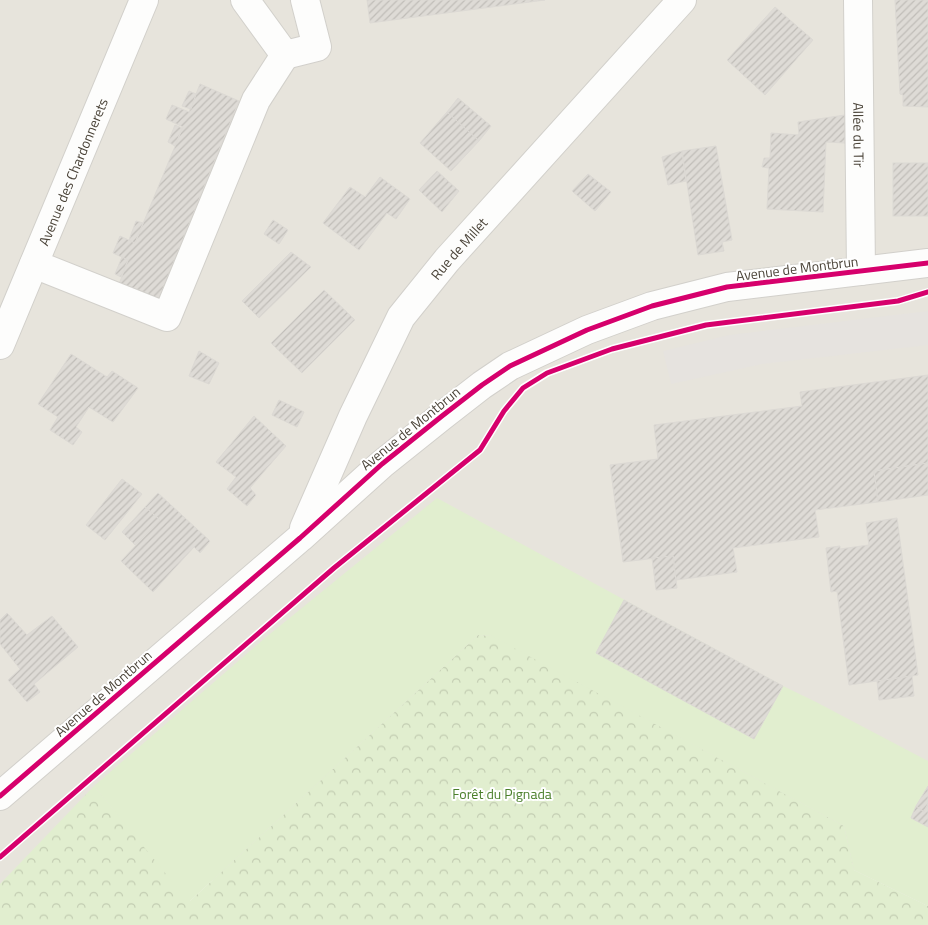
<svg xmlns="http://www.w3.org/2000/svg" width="928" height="925" font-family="'Titillium Web',sans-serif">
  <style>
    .residential { fill: #e7e4dc }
    .forest { fill: url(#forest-crowns) }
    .pitch { fill: #e1eecf }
    .parking { fill: #e6e3df }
    .building { fill: url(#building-hatch); stroke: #dcd9d4 }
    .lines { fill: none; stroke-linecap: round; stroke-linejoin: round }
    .minor-casing { stroke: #d2d0cb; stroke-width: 30 }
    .minor { stroke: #fdfdfc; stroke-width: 28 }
    .cycleway-casing { stroke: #fff; stroke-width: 8 }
    .cycleway { stroke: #d6006c; stroke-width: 5 }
    .labels { text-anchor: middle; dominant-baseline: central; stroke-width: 4; stroke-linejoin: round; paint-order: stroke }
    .street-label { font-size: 14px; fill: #4b4439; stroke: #fff }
    .park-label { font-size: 14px; fill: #4a7f2a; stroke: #fff }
  </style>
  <defs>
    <pattern id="forest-crowns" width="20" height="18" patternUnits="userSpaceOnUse" patternTransform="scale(1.25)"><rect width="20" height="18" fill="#e1eecf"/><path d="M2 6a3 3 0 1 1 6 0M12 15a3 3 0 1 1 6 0" fill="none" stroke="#c3cdb2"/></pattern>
    <pattern id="building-hatch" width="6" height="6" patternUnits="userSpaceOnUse" patternTransform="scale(1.25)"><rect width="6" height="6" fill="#dedbd6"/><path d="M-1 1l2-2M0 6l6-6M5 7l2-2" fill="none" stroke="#c0bdb8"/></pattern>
  </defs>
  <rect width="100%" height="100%" fill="#f4f2ee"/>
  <path class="residential" d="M0,0h928v906l-74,-36 -854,14z"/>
  <path class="forest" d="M478,635l15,1 351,190 10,44 74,36v19h-928v-41l94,-98 96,115z"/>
  <path class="pitch" d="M437,498l346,188 33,16 112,59v145l-74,-36 -10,-44 -352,-190 -14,-1 -289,267 -95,-116 171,-148z"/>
  <path class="parking" d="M928,311v34l-166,19 -91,20 -8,-33 66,-16z"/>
  <g class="building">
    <path d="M367,0h178l-175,23z"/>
    <path d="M895,0h33v107l-25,-1v-11l-3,-1z"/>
    <path d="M775,7l38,33 -48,55 -38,-35z"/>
    <path d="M200,84l39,17 -82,202 -39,-16 10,-27 -15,-7 7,-17 15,7 48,-116 -17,-8 6,-14 17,7z"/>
    <path d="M189,91l7,3 -5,15 -9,-3z"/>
    <path d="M458,98l33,28 -12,15 -32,-29z"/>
    <path d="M447,112l32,29 -28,30 -31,-28z"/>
    <path d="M845,115v28l-19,-1 -3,70 -56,-3 2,-41 -7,-1 2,-9h6l1,-25 28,2 -1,-13z"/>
    <path d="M175,125l7,3 -7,18 -7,-4z"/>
    <path d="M716,146l16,94 -10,2 2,9 -26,4 -16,-104z"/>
    <path d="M682,151l4,30 -18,4 -6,-28z"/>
    <rect x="893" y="163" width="35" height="53"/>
    <path d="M437,171l22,20 -17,21 -23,-22z"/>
    <path d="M588,174l23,18 -16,19 -23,-20z"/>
    <path d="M380,177l30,22 -14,20 -9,-6 -28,37 -36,-27 27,-36 15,10z"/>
    <path d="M273,220l15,10 -9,14 -15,-10z"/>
    <path d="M136,221l7,2 -8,20 -6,-3z"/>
    <path d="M291,252l20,15 -52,51 -17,-17z"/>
    <path d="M122,257l6,3 -7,17 -6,-3z"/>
    <path d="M324,290l31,30 -53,53 -31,-30z"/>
    <path d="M199,351l20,12 -10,21 -20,-8z"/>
    <path d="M71,354l36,23 5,-6 26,17 -25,34 -24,-15 -13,20 6,5 -9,13 -23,-15 8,-13 -20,-13z"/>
    <path d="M928,375v88l-54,8 4,31 -63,8 4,27 -86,11 4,24 -61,8 -3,-24 -50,6 -13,-97 48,-6 -4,-34 148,-19 -2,-14z"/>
    <path d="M279,400l25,12 -7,15 -25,-12z"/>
    <path d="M254,416l32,30 -36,42 6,7 -9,11 -20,-17 9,-12 -20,-15z"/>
    <path d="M928,463v32l-50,7 -4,-31z"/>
    <path d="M122,479l20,15 -37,46 -19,-15z"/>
    <path d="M158,493l52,48 -10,12 -6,-6 -41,45 -32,-31 39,-41 -15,-13z"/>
    <path d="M145,507l15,13 -25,25 -13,-13z"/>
    <path d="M897,518l21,157 -69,10 -12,-94 -6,1 -5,-44 14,-2v3l29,-4 -3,-22z"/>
    <path d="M673,556l4,32 -21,2 -4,-32z"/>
    <path d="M624,600l159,86 -29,53 -158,-86z"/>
    <path d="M7,613l20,22 25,-19 26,31 -44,37 6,8 -13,10 -19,-22 12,-11 -20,-25v-24z"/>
    <path d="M912,676l2,20 -35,4 -2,-19z"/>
    <path d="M928,786v18l-4,8 -8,-6z"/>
    <path d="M928,804v23l-17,-9 5,-12 8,6z"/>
  </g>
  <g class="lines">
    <g class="minor-casing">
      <g id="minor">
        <path id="s1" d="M858,0l3,271"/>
        <path d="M285,55l32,-8 -12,-47"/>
        <path d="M34,264l133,53 89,-217 29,-45 -40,-55"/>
        <path id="s2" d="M0,345l144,-345"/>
        <path id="s3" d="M304,528l49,-112 48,-99 46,-57 235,-260"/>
        <path d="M0,796l300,-258 82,-74 60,-48 40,-31 28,-19 77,-36 65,-24 75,-19 201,-24"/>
      </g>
    </g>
    <use href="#minor" class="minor"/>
    <g class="cycleway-casing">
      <g id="cycleway">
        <path d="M0,796l300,-258 82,-74 60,-48 40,-31 28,-19 77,-36 65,-24 75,-19 201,-24"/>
        <path d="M0,857l334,-289 146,-118 24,-39 19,-23 24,-15 65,-24 94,-24 192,-24 30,-9"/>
      </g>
    </g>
    <use href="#cycleway" class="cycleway"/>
  </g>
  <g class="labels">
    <g class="street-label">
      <text stroke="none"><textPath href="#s1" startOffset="135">Allée du Tir</textPath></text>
      <text stroke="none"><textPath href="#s2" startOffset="188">Avenue des Chardonnerets</textPath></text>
      <text stroke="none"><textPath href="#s3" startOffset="322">Rue de Millet</textPath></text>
      <text transform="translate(797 268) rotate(-7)">Avenue de Montbrun</text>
      <text transform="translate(410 428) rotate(-39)">Avenue de Montbrun</text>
      <text transform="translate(103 693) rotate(-41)">Avenue de Montbrun</text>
    </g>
    <g class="park-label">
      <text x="502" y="793">Forêt du Pignada</text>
    </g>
  </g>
</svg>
